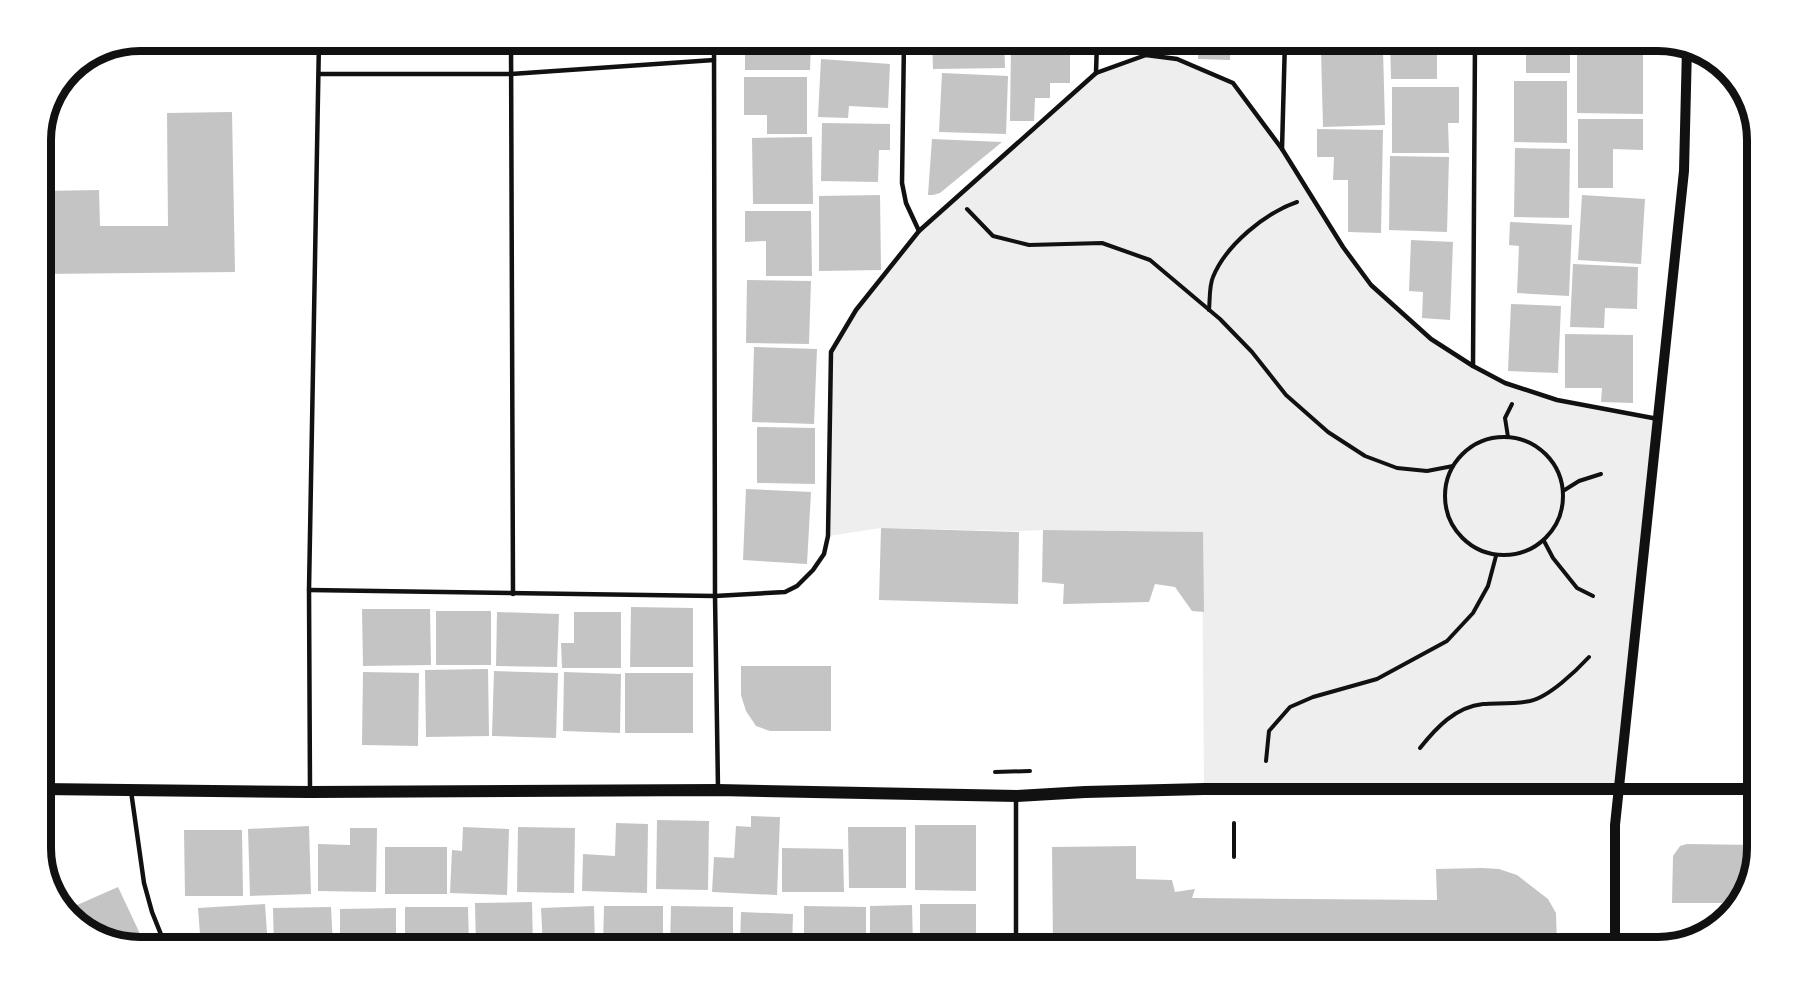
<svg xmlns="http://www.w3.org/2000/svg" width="1798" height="988" font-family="Signika,sans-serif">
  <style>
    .green { fill: #eee }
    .building { fill: #c4c4c4 }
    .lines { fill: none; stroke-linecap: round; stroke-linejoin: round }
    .path { stroke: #111; stroke-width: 4 }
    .service { stroke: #111; stroke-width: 4.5 }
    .tertiary { stroke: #111; stroke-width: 10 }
    .secondary { stroke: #111; stroke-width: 12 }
    .rim { fill: none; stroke: #111; stroke-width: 8 }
  </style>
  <rect width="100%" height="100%" fill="#fff"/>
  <g class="green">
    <path d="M140,40h122v1l-133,9 -60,22 1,-3z"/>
    <path d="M1146,55l31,4 56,24 49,66 61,98 28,38 60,54 74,44 92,26 61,10 -38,369 -416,1 -2,-257 -159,-2 -24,1 -138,-3 -53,8 3,-184 25,-42 63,-79 177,-158z"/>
  </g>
  <g class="building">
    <path d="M745,40h66l-1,30h-65z"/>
    <rect x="820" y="40" width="51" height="13"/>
    <path d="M932,40h72l1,28 -72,1z"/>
    <path d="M1123,40h72v4l-72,-1z"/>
    <path d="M1198,40h33l-1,20 -32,-1z"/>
    <path d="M1390,40h47v39h-46z"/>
    <rect x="1526" y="40" width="44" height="33"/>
    <path d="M1576,40h36l-1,6 -35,-1z"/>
    <path d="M1011,44l59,2v37h-20v15h-15l-1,23h-24z"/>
    <path d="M1577,48l66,1v65l-66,-1z"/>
    <path d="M1383,49l2,76 -62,2 -2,-77z"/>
    <path d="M821,59l69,5 -2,44 -39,-2 -1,12 -30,-1z"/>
    <path d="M942,73l66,3 -2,58 -67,-2z"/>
    <path d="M744,77h63v57h-40v-19h-23z"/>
    <path d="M1514,81h53v62l-53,-1z"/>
    <path d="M1392,87h67v36h-11l1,30h-57z"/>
    <path d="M232,112l3,160 -194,2v-83l58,-1 1,36h68l-1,-113z"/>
    <path d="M1578,119h65v31l-30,-1v39h-35z"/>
    <path d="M822,123l68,1v26h-11l-1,32 -57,-1z"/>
    <path d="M1317,129l66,1 -2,103 -33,-1v-52h-15l1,-23h-17z"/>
    <path d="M812,137l1,67h-60l-1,-66z"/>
    <path d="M932,139l70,3 -62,51 -7,2h-5z"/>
    <path d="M1515,148l55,1 -1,69 -55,-1z"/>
    <path d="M1390,156l59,1 -2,75 -58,-2z"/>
    <path d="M880,195l1,75 -62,1v-75z"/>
    <path d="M1582,195l63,4 -4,65 -63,-4z"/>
    <path d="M745,211h66l1,65h-46v-35l-21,1z"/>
    <path d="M1510,222l62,3 -3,71 -52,-3 2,-47 -10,-1z"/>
    <path d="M1411,240l42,2 -3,78 -28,-2 1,-26 -14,-1z"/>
    <path d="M1573,264l65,3 -1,42 -32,-1 -1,20 -34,-1z"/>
    <path d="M747,280l64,1 -2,63 -63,-1z"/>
    <path d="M1511,304l50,2 -3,67 -50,-2z"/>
    <path d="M1565,334l68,1v68l-32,-1 1,-14h-37z"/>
    <path d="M754,347l63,2 -3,75 -62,-2z"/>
    <path d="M757,427l58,1v56l-58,-1z"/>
    <path d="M746,489l65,3 -4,72 -64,-4z"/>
    <path d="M881,528l138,4 -1,72 -139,-4z"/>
    <path d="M1043,530l160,2 1,80 -12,-1 -17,-24 -20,-3 -6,18 -86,2 1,-20 -22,-2z"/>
    <path d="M631,607l62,1v59h-63z"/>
    <path d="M362,609h68l1,56 -68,1z"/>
    <rect x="436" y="611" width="55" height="54"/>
    <path d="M497,612l62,2 -2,53 -61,-1z"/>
    <path d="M574,612h47v56h-59l-1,-25h13z"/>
    <path d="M741,666h90v65h-61l-14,-5 -10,-15 -5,-16z"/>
    <path d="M488,669l1,67 -63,1 -1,-67z"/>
    <path d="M494,671l64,2 -2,65 -64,-2z"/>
    <path d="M363,672l56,1 -1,73 -56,-1z"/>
    <path d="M564,672l57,2 -1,59 -57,-2z"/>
    <rect x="625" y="673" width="68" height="60"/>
    <path d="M751,816l29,1 -3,78 -65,-3 2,-35 20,1 2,-32 15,1z"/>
    <path d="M657,820l52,1 -1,69 -52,-1z"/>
    <path d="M616,823l32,1 -1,69 -65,-2 1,-37 32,2z"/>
    <path d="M915,825h61v66l-61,-1z"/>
    <path d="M309,826l2,68 -61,2 -2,-67z"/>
    <path d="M463,827l46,2 -2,66 -57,-2 2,-43 10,1z"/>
    <path d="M518,827l57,1 -1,65 -57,-1z"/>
    <path d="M848,827h58v61h-57z"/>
    <path d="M350,828h27l-1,64 -58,-1v-47l32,1z"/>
    <path d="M184,830h58l1,66h-58z"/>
    <path d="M1687,844l70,1 -10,48 -9,10h-66l1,-47 7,-10z"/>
    <path d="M1136,846v33l36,1 3,12 20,-3 -3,9 245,2 -1,-31 46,-1 17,1 18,6 31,24 8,14 1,34h-403v-4l-9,-2 -6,-8 -1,14h-85l-1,-100z"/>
    <rect x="385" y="847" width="62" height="47"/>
    <path d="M782,848l61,1 1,43h-62z"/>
    <path d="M118,887l16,34 12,26 -51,-10 -24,-21 -3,-7z"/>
    <path d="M532,902l1,45h-57l-1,-44z"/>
    <path d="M265,904l3,43h-54l-1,-14 -13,1 -2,-26z"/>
    <rect x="920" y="904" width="56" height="43"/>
    <path d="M912,905l1,42h-43v-41z"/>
    <path d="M594,906l1,41h-52l-2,-39z"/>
    <path d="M604,906h59v41h-60z"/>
    <path d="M671,906l62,1v40h-63z"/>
    <path d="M804,906l62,1v40h-62z"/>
    <path d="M331,907l2,40h-59l-1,-39z"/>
    <path d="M405,907h63l1,40h-32v-5h-32z"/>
    <path d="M396,908v39h-56v-38z"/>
    <path d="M741,912l52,2 -1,33h-52z"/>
  </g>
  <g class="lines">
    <g class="path">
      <path d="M967,209l26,27 36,9 73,-2 48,17 70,59 32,33 34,43 42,37 37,24 32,12 30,3 26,-5"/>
      <path d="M1209,310c1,-10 0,-24 4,-33 13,-32 52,-64 84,-75"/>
      <circle cx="1504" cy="496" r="59"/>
      <path d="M1508,437l-3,-19 7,-14"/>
      <path d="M1563,491l16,-10 22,-7"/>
      <path d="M1544,541l9,17 24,30 16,8"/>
      <path d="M1420,748c16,-20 35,-41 63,-44 15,-1 31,0 47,-3 19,-4 46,-30 59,-44"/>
      <path d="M1266,761l3,-30 21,-24 23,-10 64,-18 70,-38 26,-28 15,-27 8,-30"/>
      <path d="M995,772l35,-1"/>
      <path d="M1234,857v-34"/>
    </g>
    <g class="service">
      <path d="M511,40l2,554"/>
      <path d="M714,40l1,556 3,192"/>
      <path d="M904,40l-2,143 4,20 13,28"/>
      <path d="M1096,73l1,-33"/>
      <path d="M319,74h192l203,-14"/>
      <path d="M1282,149l3,-109"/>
      <path d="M1473,366l2,-326"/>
      <path d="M309,590l406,6 70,-4 12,-6 16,-16 11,-16 4,-18 3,-184 25,-42 63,-79 177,-158 50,-18 31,4 56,24 49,66 61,98 28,38 60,54 42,27 32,17 52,17 101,19"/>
      <path d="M131,791l13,92 8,29 14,35"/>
      <path d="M310,791l-1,-201 10,-550"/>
      <path d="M1016,947v-149"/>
    </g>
    <path class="tertiary" d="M1615,947v-122l69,-654 3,-124"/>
    <path class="secondary" d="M41,789l269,3 408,-2 299,6 68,-4 119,-3h553"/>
  </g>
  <path d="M0 0H1798V988H0ZM140 51H1658A89 89 0 0 1 1747 140V848A89 89 0 0 1 1658 937H140A89 89 0 0 1 51 848V140A89 89 0 0 1 140 51Z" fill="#fff" fill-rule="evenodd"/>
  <path class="rim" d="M140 51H1658A89 89 0 0 1 1747 140V848A89 89 0 0 1 1658 937H140A89 89 0 0 1 51 848V140A89 89 0 0 1 140 51Z"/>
</svg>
